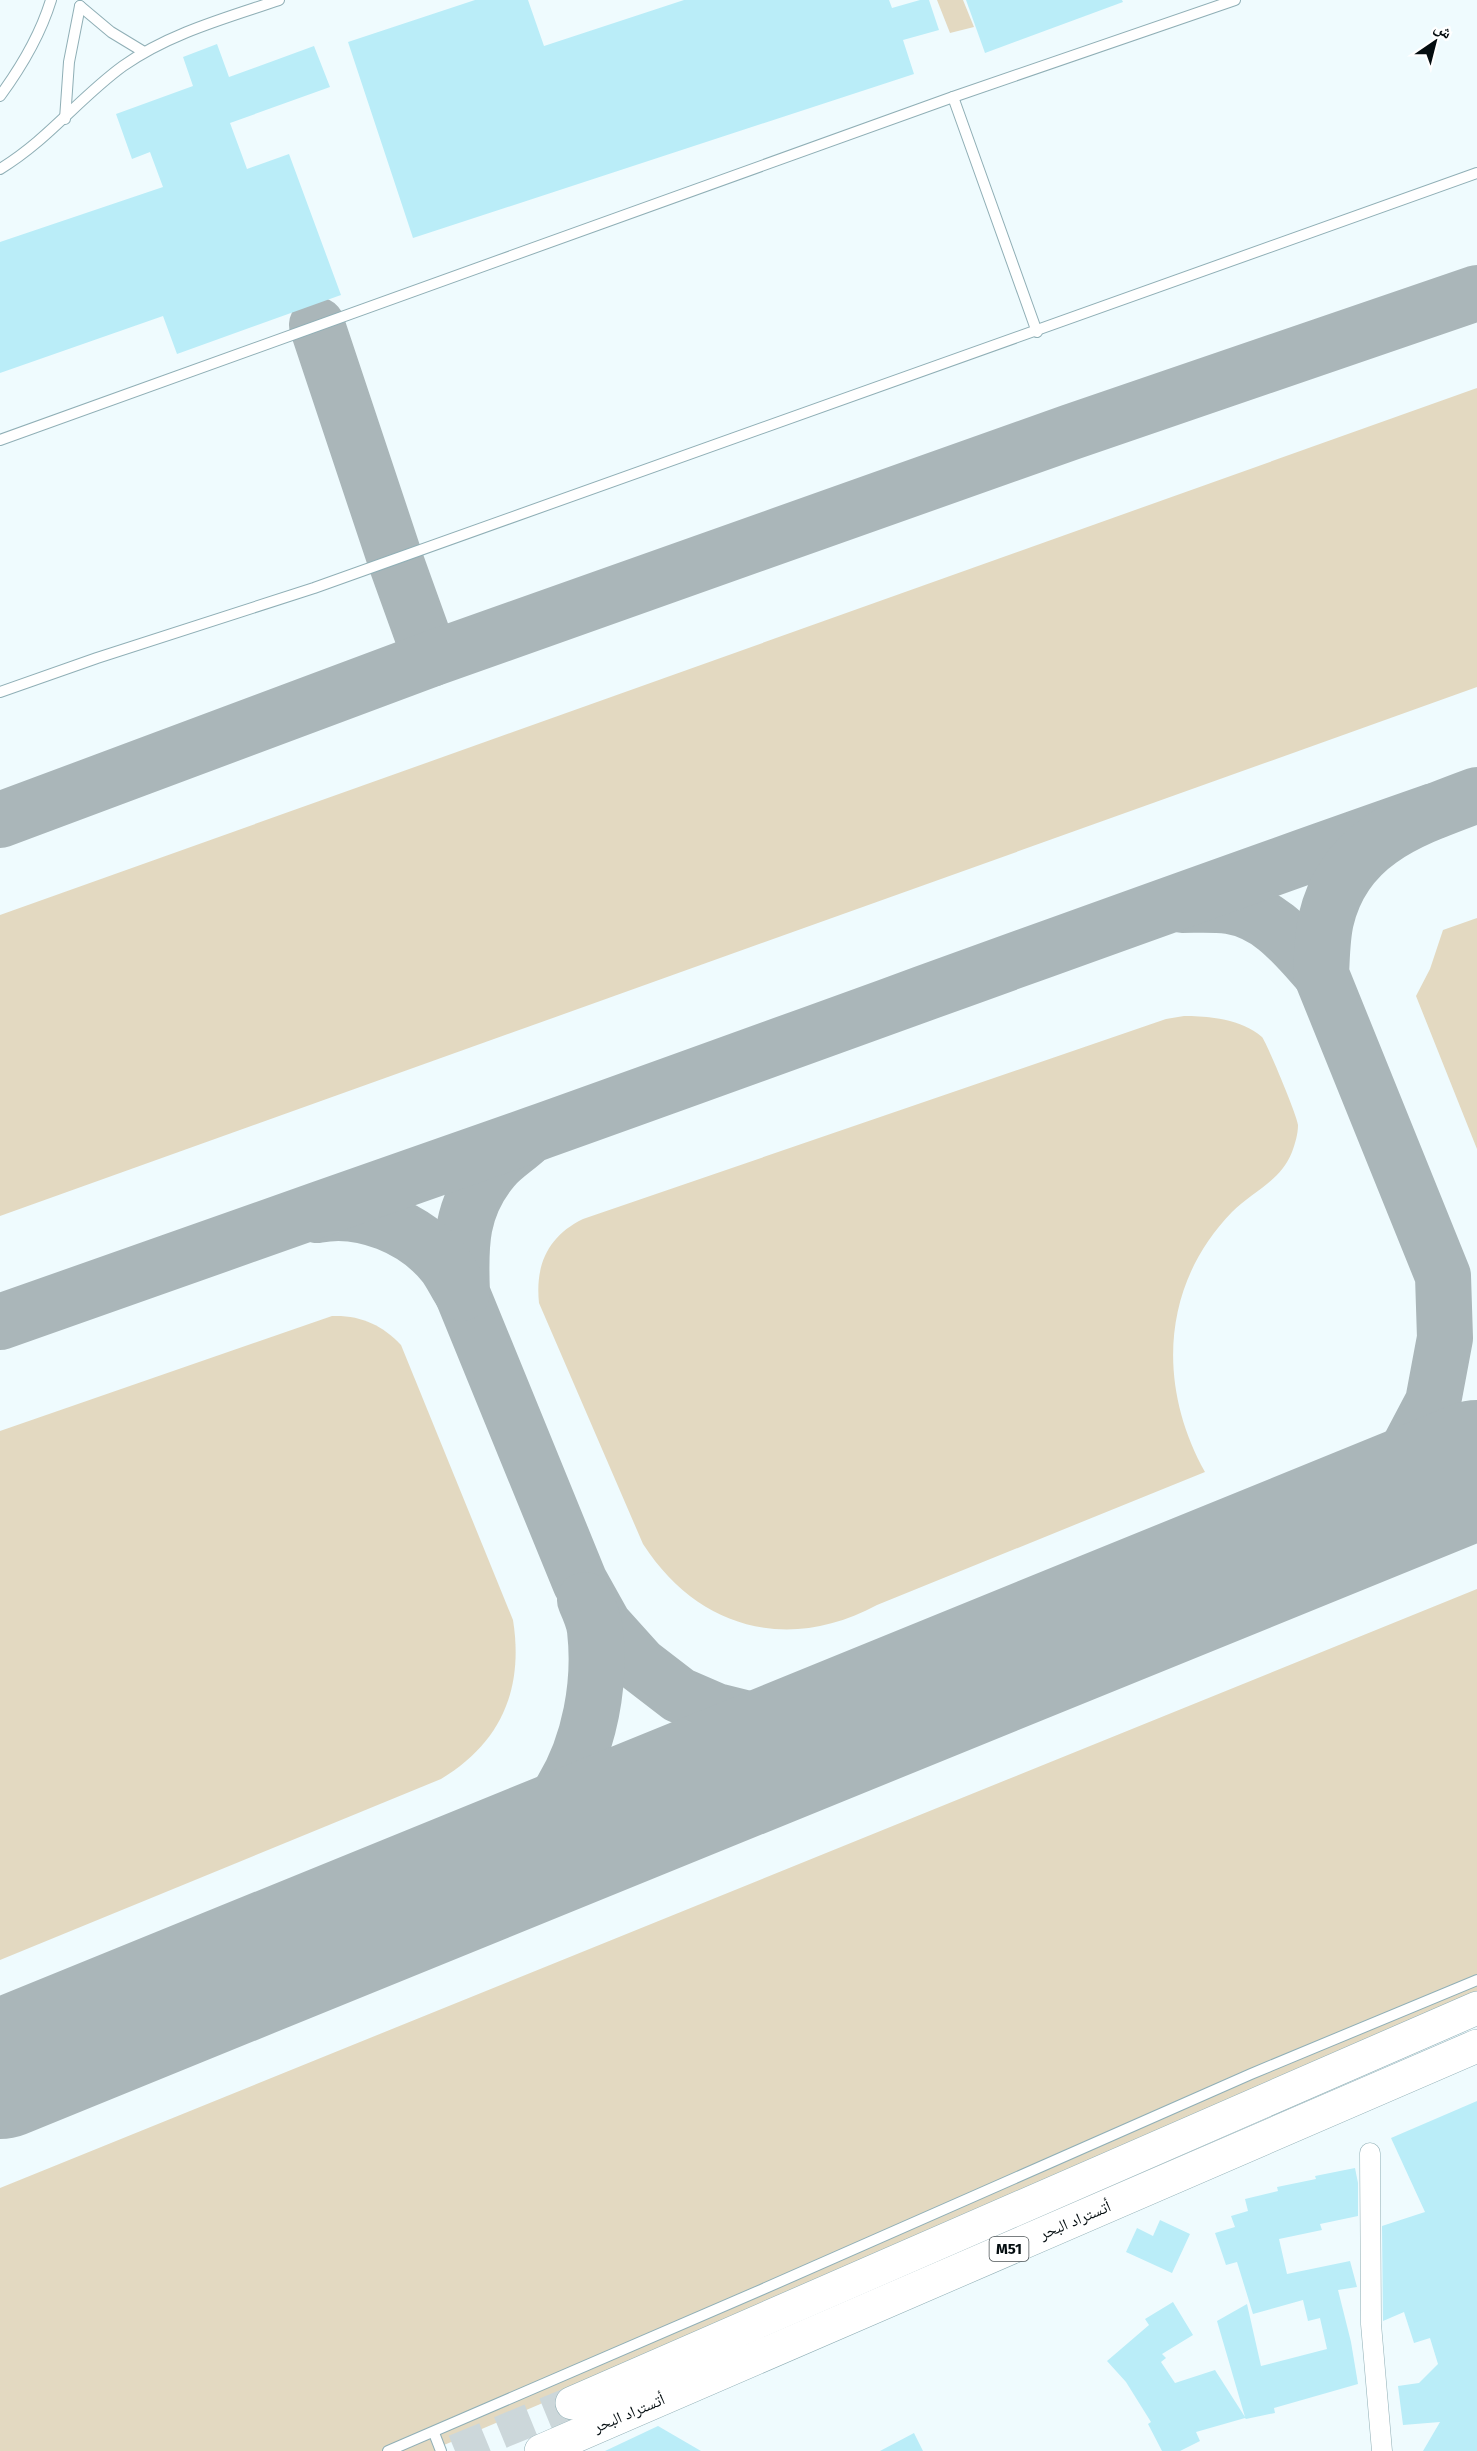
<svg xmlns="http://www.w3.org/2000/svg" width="1477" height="2451" font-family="'Fira Sans','Noto Naskh Arabic',sans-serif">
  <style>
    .green { fill: #e3d9c1 }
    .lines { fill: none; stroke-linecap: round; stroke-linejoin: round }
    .taxiway { stroke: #aab6b9; stroke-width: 56 }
    .runway { stroke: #aab6b9; stroke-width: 138 }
    .building { fill: #baedf8 }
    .motorway-tunnel { stroke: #ccd7da; stroke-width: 33; stroke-dasharray: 33 16; stroke-linecap: butt }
    .service-casing { stroke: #90afb6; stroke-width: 12 }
    .minor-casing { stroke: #90afb6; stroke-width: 21 }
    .motorway-casing { stroke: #90afb6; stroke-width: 34 }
    .service { stroke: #fff; stroke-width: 10 }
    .minor { stroke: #fff; stroke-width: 20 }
    .motorway { stroke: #fff; stroke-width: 33 }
    .labels { text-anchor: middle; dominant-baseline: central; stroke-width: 4.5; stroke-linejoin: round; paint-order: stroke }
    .shield { fill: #fff; stroke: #4f5658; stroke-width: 1.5 }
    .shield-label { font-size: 15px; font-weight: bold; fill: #040d10 }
    .street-label { font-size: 16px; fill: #040d10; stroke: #fff }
  </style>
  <rect width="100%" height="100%" fill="#effbfe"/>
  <g class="green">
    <path d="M937,0h26l11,27 -24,6z"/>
    <path d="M1477,388v299l-1477,529v-301z"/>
    <path d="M1477,918v231l-61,-153 14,-27 13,-39z"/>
    <path d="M1184,1016c25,0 58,3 78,21 4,4 36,81 36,88 0,9 -3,19 -6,27 -12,30 -39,39 -60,60 -71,73 -75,174 -27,260l-328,133c-89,48 -179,24 -234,-61l-104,-241c-4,-38 9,-67 44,-84l583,-200z"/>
    <path d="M332,1316c29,-1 50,9 69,29l112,275c11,69 -12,123 -72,159l-441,181v-529z"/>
    <path d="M1477,1589v417l-1040,442v3h-437v-263z"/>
  </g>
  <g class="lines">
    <g class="taxiway">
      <path d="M317,325l78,234 36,100"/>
      <path d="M0,820l431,-161 640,-227 406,-139"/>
      <path d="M1182,905c15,0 32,-1 47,1 42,7 65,38 92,68"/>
      <path d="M525,1140c-10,9 -24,18 -32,28 -33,39 -33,77 -31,125l118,289 24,43 36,40 39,30 37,16 36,9 70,5 99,-30"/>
      <path d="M317,1215c45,-9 99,13 128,50 6,8 11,19 17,28"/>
      <path d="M0,1322c178,-64 356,-125 534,-188 300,-107 599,-218 900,-323"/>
      <path d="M1341,1524l63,-67 29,-55 12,-64 -2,-62 -122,-302c1,-17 1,-37 5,-54 18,-78 84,-100 151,-125"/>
      <path d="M474,1877c31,-22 69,-55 88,-87 28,-46 39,-107 33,-160 -1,-10 -6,-21 -10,-30"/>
    </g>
    <path class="runway" d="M0,2070l1477,-601"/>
  </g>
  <g class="building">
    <path d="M475,0h53l16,46 140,-46h205l3,8 28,-8h9l10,30 -36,10 11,34 -501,164 -65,-196z"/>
    <path d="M966,0h156l1,2 -138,51z"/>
    <path d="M217,44l12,33 85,-31 16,41 -100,36 17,46 42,-15 52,141 -164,59 -14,-38 -163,57v-131l163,-55 -13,-35 -18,7 -16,-45 77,-28 -10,-29z"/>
    <path d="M1477,2101v350h-54l17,-29 -37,3 -5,-39 21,-3 19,-19 -8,-26 -16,5 -10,-31 -21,9 -1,-95 43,-14 -34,-74z"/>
    <path d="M1355,2168l3,15v33l-38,8 2,6 -43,9 8,35 63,-13 7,26 -19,3 13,52 7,42 -84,24 1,5 -29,6 -1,-1 -49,14 4,9 -20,10h-18l-14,-27 3,-2 -25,-40 -19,-21 42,-36 -4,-6 28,-17 20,33 -31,19 4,4 -5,4 14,21 40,-13 30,47 -28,-96 30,-17 14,62 66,-17 -7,-31 -12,3 -5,-21 -50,14 -16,-52 -11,3 -11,-32 20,-6 -4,-11 17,-5 -3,-12 33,-8 -1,-4 39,-8 -1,-3z"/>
    <path d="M1160,2220l30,14 -18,39 -46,-21 11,-24 16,8z"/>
    <path d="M658,2426l43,25h-96z"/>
    <path d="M914,2433l9,18h-43z"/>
  </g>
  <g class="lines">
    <path class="motorway-tunnel" d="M455,2451l117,-48"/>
    <g class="service-casing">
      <g id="service">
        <path d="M80,6l31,26 33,20"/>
        <path d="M0,96c22,-30 40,-60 51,-96"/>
        <path d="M953,97l84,235"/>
        <path d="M65,119l4,-57 11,-56"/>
        <path d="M0,169c48,-29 79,-71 123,-103 47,-33 103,-48 156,-66"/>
        <path d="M0,440l953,-343 282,-97"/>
        <path d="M0,692l97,-34 217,-70 1163,-415"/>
        <path d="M434,2433l7,18"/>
        <path d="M388,2451l373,-161 490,-216 226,-94"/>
      </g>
    </g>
    <g class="minor-casing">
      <path id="minor" d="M1370,2153l1,171 11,127"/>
    </g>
    <g class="motorway-casing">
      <g id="motorway">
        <path d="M572,2403l905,-395"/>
        <path d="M541,2451l936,-405"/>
      </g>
    </g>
    <use href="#service" class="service"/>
    <use href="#minor" class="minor"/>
    <use href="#motorway" class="motorway"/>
  </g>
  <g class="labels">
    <rect class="shield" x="989.5" y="2237" width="39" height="24" rx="4.5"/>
    <g class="shield-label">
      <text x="1009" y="2249">M51</text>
    </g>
    <g class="street-label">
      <text transform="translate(1075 2220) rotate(-23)">أتستراد البحر</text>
      <text transform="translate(629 2413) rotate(-23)">أتستراد البحر</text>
    </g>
  </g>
  <g transform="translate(1435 42) rotate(35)" stroke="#ffffff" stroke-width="4.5" paint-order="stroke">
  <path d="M0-4.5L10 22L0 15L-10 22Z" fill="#040d10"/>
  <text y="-9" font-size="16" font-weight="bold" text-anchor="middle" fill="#040d10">ش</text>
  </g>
</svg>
